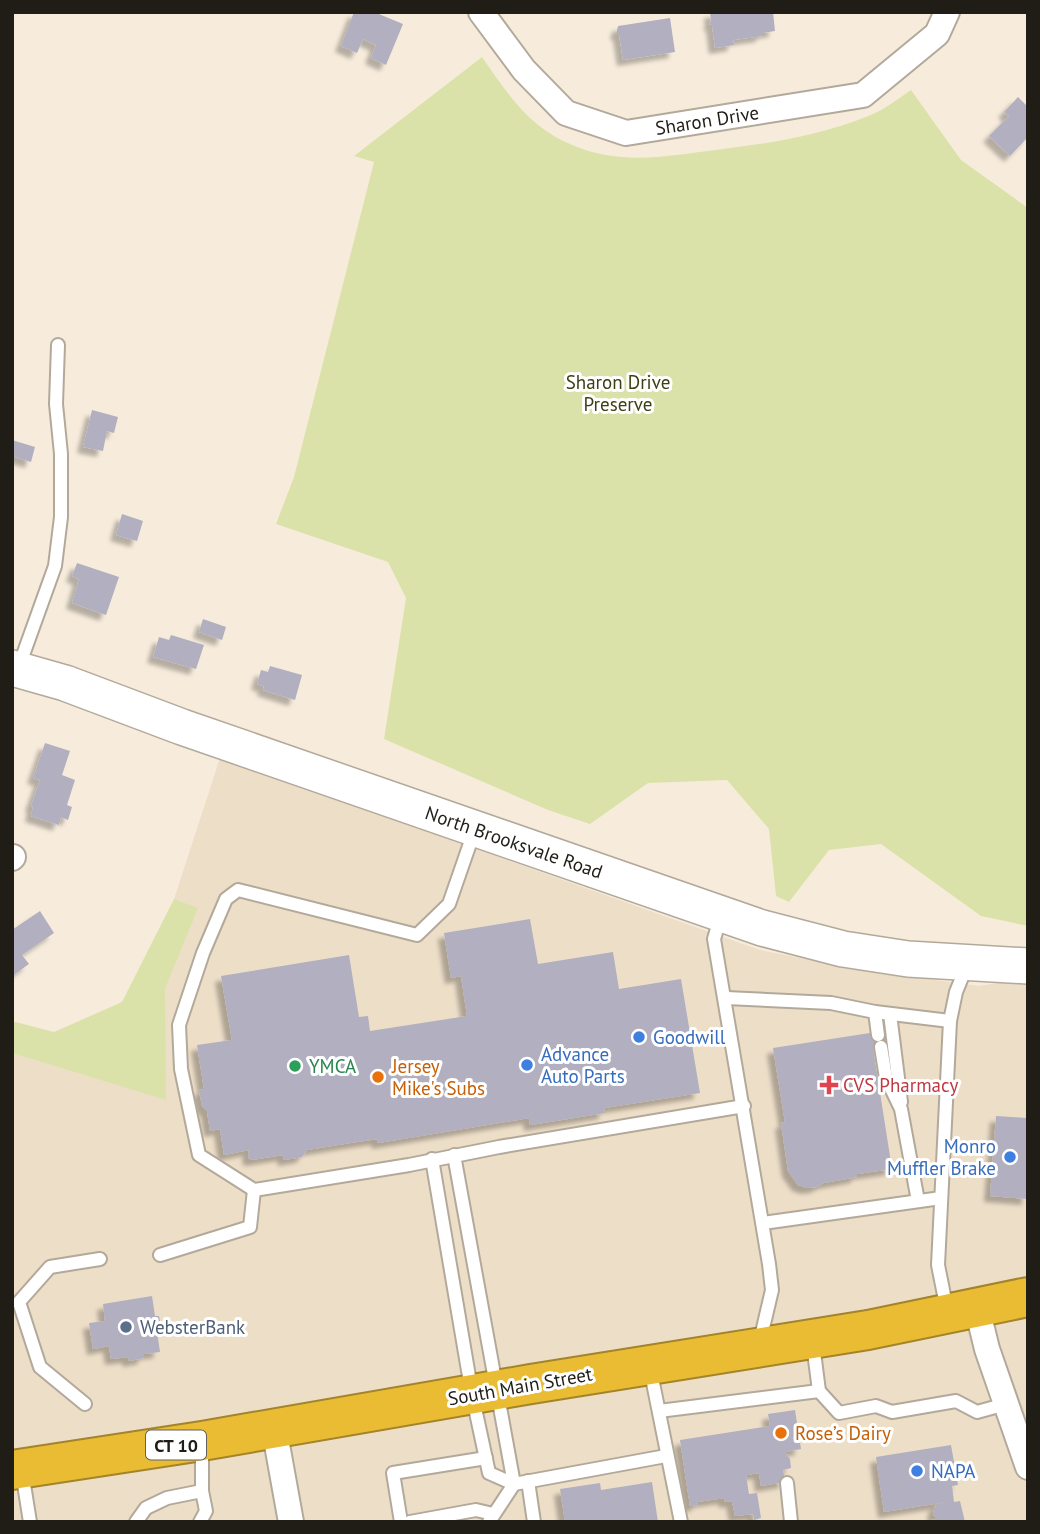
<svg xmlns="http://www.w3.org/2000/svg" width="1040" height="1534" font-family="'PT Sans',sans-serif">
  <style>
    .built { fill: #eddec8 }
    .green { fill: #dae2a9 }
    .building { fill: #b1afc0; filter: url(#shadow) }
    .lines { fill: none; stroke-linecap: round; stroke-linejoin: round }
    .lane-casing { stroke: #b3a99b; stroke-width: 16 }
    .street-casing { stroke: #b3a99b; stroke-width: 28 }
    .secondary-casing { stroke: #b3a99b; stroke-width: 38 }
    .highway-casing { stroke: #a3842a; stroke-width: 42 }
    .lane { stroke: #fff; stroke-width: 12 }
    .street { stroke: #fff; stroke-width: 24 }
    .secondary { stroke: #fff; stroke-width: 35 }
    .highway { stroke: #eabc34; stroke-width: 38 }
    .shop-dot { fill: #3f7fe0; stroke: #fff; stroke-width: 2.5 }
    .leisure-dot { fill: #2e9e5b; stroke: #fff; stroke-width: 2.5 }
    .food-dot { fill: #e8710a; stroke: #fff; stroke-width: 2.5 }
    .health-dot { fill: #e0444e; stroke: #fff; stroke-width: 2.5 }
    .service-dot { fill: #5c6f8a; stroke: #fff; stroke-width: 2.5 }
    .labels { text-anchor: middle; dominant-baseline: central; stroke-width: 6; stroke-linejoin: round; paint-order: stroke }
    .shield { fill: #fff; stroke: #63615d; stroke-width: 2 }
    .shield-label { font-size: 18px; font-weight: bold; fill: #201d17 }
    .street-label { font-size: 19px; fill: #201d17; stroke: #fff }
    .park-label { font-size: 19px; fill: #3c4012; stroke: #fff }
    .shop-label { font-size: 19px; fill: #366cbe; stroke: #fff; text-anchor: start }
    .leisure-label { font-size: 19px; fill: #27864d; stroke: #fff; text-anchor: start }
    .food-label { font-size: 19px; fill: #c56008; stroke: #fff; text-anchor: start }
    .health-label { font-size: 19px; fill: #be3a42; stroke: #fff; text-anchor: start }
    .service-label { font-size: 19px; fill: #4e5e75; stroke: #fff; text-anchor: start }
  </style>
  <defs>
    <filter id="shadow"><feDropShadow dx="-6" dy="6" stdDeviation="2" flood-color="#0004"/></filter>
  </defs>
  <rect width="100%" height="100%" fill="#f7ecdc"/>
  <path class="built" d="M220,758l540,192 104,20 115,16 30,-5 19,1v540h-1016v-469l153,46v-110l32,-81 -23,-9z"/>
  <g class="green">
    <path d="M482,57c28,40 48,72 95,90 45,18 92,9 138,3 51,-6 102,-14 151,-33 16,-6 31,-17 45,-27l50,70 67,48v718l-47,-10 -100,-72 -52,6 -40,52 -13,-6 -7,-67 -42,-49 -79,3 -58,41 -42,-14 -164,-71 22,-141 -18,-36 -112,-38 18,-47 80,-315 -20,-6z"/>
    <path d="M174,899l24,9 -33,81 1,111 -154,-47v-32l42,11 68,-30z"/>
  </g>
  <g class="building">
    <path d="M354,12h20l29,12 -17,41 -15,-7 5,-13 -13,-6 -6,14 -16,-7z"/>
    <path d="M710,12h63l2,19 -13,2v3l-29,4 1,5 -19,3 -3,-23 -3,-1 2,-3z"/>
    <path d="M670,18l5,34 -52,8 -4,-26h-3l2,-8z"/>
    <path d="M1018,97l10,10v30l-18,19 -21,-20 20,-20 -5,-4z"/>
    <path d="M92,410l26,7 -4,16 -7,-2 -4,20 -20,-4z"/>
    <path d="M12,440l23,7 -4,15 -19,-6z"/>
    <path d="M122,514l21,7 -6,20 -21,-6z"/>
    <path d="M77,563l42,14 -13,38 -34,-12 7,-24 -7,-3z"/>
    <path d="M203,619l23,8 -4,13 -23,-8z"/>
    <path d="M171,635l33,10 -8,24 -43,-12 6,-20 10,3z"/>
    <path d="M270,666l32,9 -7,25 -32,-10 1,-4 -7,-2 4,-14 7,2z"/>
    <path d="M45,743l25,8 -8,24 13,5 -8,25 5,2 -4,13 -7,-3 -2,8 -28,-9 2,-9 -2,-1 9,-26 -7,-2z"/>
    <path d="M40,911l14,22 -32,22 7,9 -17,12v-46z"/>
    <path d="M530,919l8,45 75,-12 6,37 62,-10 19,114 -96,15 1,5 -75,12 -1,-7 -151,25 -1,-4 -27,4 -43,7 -5,7 -18,3 -1,-5 -31,5 -4,-2 1,-8 -25,5 -4,-26 -10,2 -3,-20 -5,-5 -3,-16 5,-1 -7,-44 35,-5 -11,-64 128,-21 10,62 9,-1 2,15 97,-15 -6,-40 -10,2 -7,-45z"/>
    <path d="M870,1033v3l18,-2 1,12 -16,2 19,121 -35,5v3l-33,6 -8,4 -9,1 -9,-3 -10,-14 -7,-48 4,-1 -12,-74z"/>
    <path d="M996,1116l32,2v81l-38,-3z"/>
    <path d="M152,1296l3,20h4l3,15 -5,1 3,20 -16,2v4l-15,3 -1,-4 -17,2 -2,-13 -16,3 -4,-26 16,-2 -2,-17z"/>
    <path d="M795,1410l6,39 -16,3 5,7 1,9 -8,2 2,12 -24,4 -2,-13 -13,2 3,19 8,-1 4,25 -7,2 -1,-6 -18,2 -3,-15 -7,1 -1,-4 -27,4 1,3 -8,1 -10,-66 90,-14 -2,-12z"/>
    <path d="M951,1445l7,40 -6,1 2,16 6,-1 5,21h-41l14,-4 -5,-3 2,-10 11,-3 -62,10 -8,-55z"/>
    <path d="M652,1482l6,40h-93l-5,-33 40,-6 1,7z"/>
  </g>
  <g class="lines">
    <g class="lane-casing">
      <g id="lane">
        <path d="M18,669l37,-103 6,-49v-63l-5,-50 2,-59"/>
        <path d="M475,829l-26,75 -32,31 -179,-45 -12,9 -23,54 -24,72 2,44 18,86 55,35 155,-25 90,-18 245,-41"/>
        <path d="M721,915l-7,24 55,325 3,26 -12,51"/>
        <path d="M726,998l105,5 44,9 75,9"/>
        <path d="M875,1012l3,23"/>
        <path d="M890,1014l11,88"/>
        <path d="M881,1047l5,31 15,31 17,92"/>
        <path d="M454,1155l60,329 -25,38"/>
        <path d="M432,1159l40,235 17,79 25,11 152,-28"/>
        <path d="M763,1223l178,-25"/>
        <path d="M160,1255l90,-28 4,-37"/>
        <path d="M947,1310l-9,-45 12,-244 6,-29 11,-27"/>
        <path d="M650,1368l31,154"/>
        <path d="M819,1391l20,22 37,-7 16,6 64,-11 21,11 29,-8"/>
        <path d="M85,1404l-45,-37 -21,-65 31,-35 50,-8"/>
        <path d="M659,1411l160,-20 -6,-47"/>
        <path d="M22,1472l8,50"/>
        <path d="M528,1481l6,41"/>
        <path d="M787,1483l4,39"/>
        <path d="M136,1522l10,-14 21,-10 35,-7"/>
        <path d="M200,1522l6,-11 -4,-20v-44"/>
        <path d="M401,1522l-8,-49 93,-15"/>
        <path d="M410,1522l66,-12 17,4"/>
      </g>
    </g>
    <g class="street-casing">
      <g id="street">
        <path d="M481,12l43,58 42,43 60,20 237,-38 74,-61 10,-22"/>
        <path d="M12,858l1,-1"/>
        <path d="M977,1308l10,41 41,118"/>
        <path d="M274,1428l17,94"/>
      </g>
    </g>
    <g class="secondary-casing">
      <path id="secondary" d="M12,668l53,15 117,44 580,201 81,21 65,10 120,7"/>
    </g>
    <g class="highway-casing">
      <path id="highway" d="M12,1470l190,-29 329,-57 337,-54 160,-33"/>
    </g>
    <use href="#lane" class="lane"/>
    <use href="#street" class="street"/>
    <use href="#secondary" class="secondary"/>
    <use href="#highway" class="highway"/>
  </g>
  <g class="shop-dot">
    <circle cx="639" cy="1037" r="7"/>
    <circle cx="527" cy="1065" r="7"/>
    <circle cx="1010" cy="1157" r="7"/>
    <circle cx="917" cy="1471" r="7"/>
  </g>
  <circle class="leisure-dot" cx="295" cy="1066" r="7"/>
  <g class="food-dot">
    <circle cx="378" cy="1077" r="7"/>
    <circle cx="781" cy="1433" r="7"/>
  </g>
  <path class="health-dot" d="M825.5 1074.5h7v7h7v7h-7v7h-7v-7h-7v-7h7z"/>
  <circle class="service-dot" cx="126" cy="1327" r="7"/>
  <g class="labels">
    <rect class="shield" x="146" y="1430.5" width="60" height="29" rx="5"/>
    <g class="shield-label">
      <text x="176" y="1445">CT 10</text>
    </g>
    <g class="street-label">
      <text transform="translate(707 120) rotate(-9)">Sharon Drive</text>
      <text transform="translate(514 842) rotate(19)">North Brooksvale Road</text>
      <text transform="translate(520 1386) rotate(-10)">South Main Street</text>
    </g>
    <g class="park-label">
      <text x="618" y="382">Sharon Drive<tspan x="618" dy="22">Preserve</tspan></text>
    </g>
    <g class="shop-label">
      <text x="653" y="1037">Goodwill</text>
      <text x="541" y="1054">Advance<tspan x="541" dy="22">Auto Parts</tspan></text>
      <text x="996" y="1146" text-anchor="end">Monro<tspan x="996" dy="22">Muffler Brake</tspan></text>
      <text x="931" y="1471">NAPA</text>
    </g>
    <g class="leisure-label">
      <text x="309" y="1066">YMCA</text>
    </g>
    <g class="food-label">
      <text x="392" y="1066">Jersey<tspan x="392" dy="22">Mike's Subs</tspan></text>
      <text x="795" y="1433">Rose’s Dairy</text>
    </g>
    <g class="health-label">
      <text x="843" y="1085">CVS Pharmacy</text>
    </g>
    <g class="service-label">
      <text x="140" y="1327">WebsterBank</text>
    </g>
  </g>
  <rect width="1040" height="1534" fill="none" stroke="#201d17" stroke-width="28"/>
</svg>
